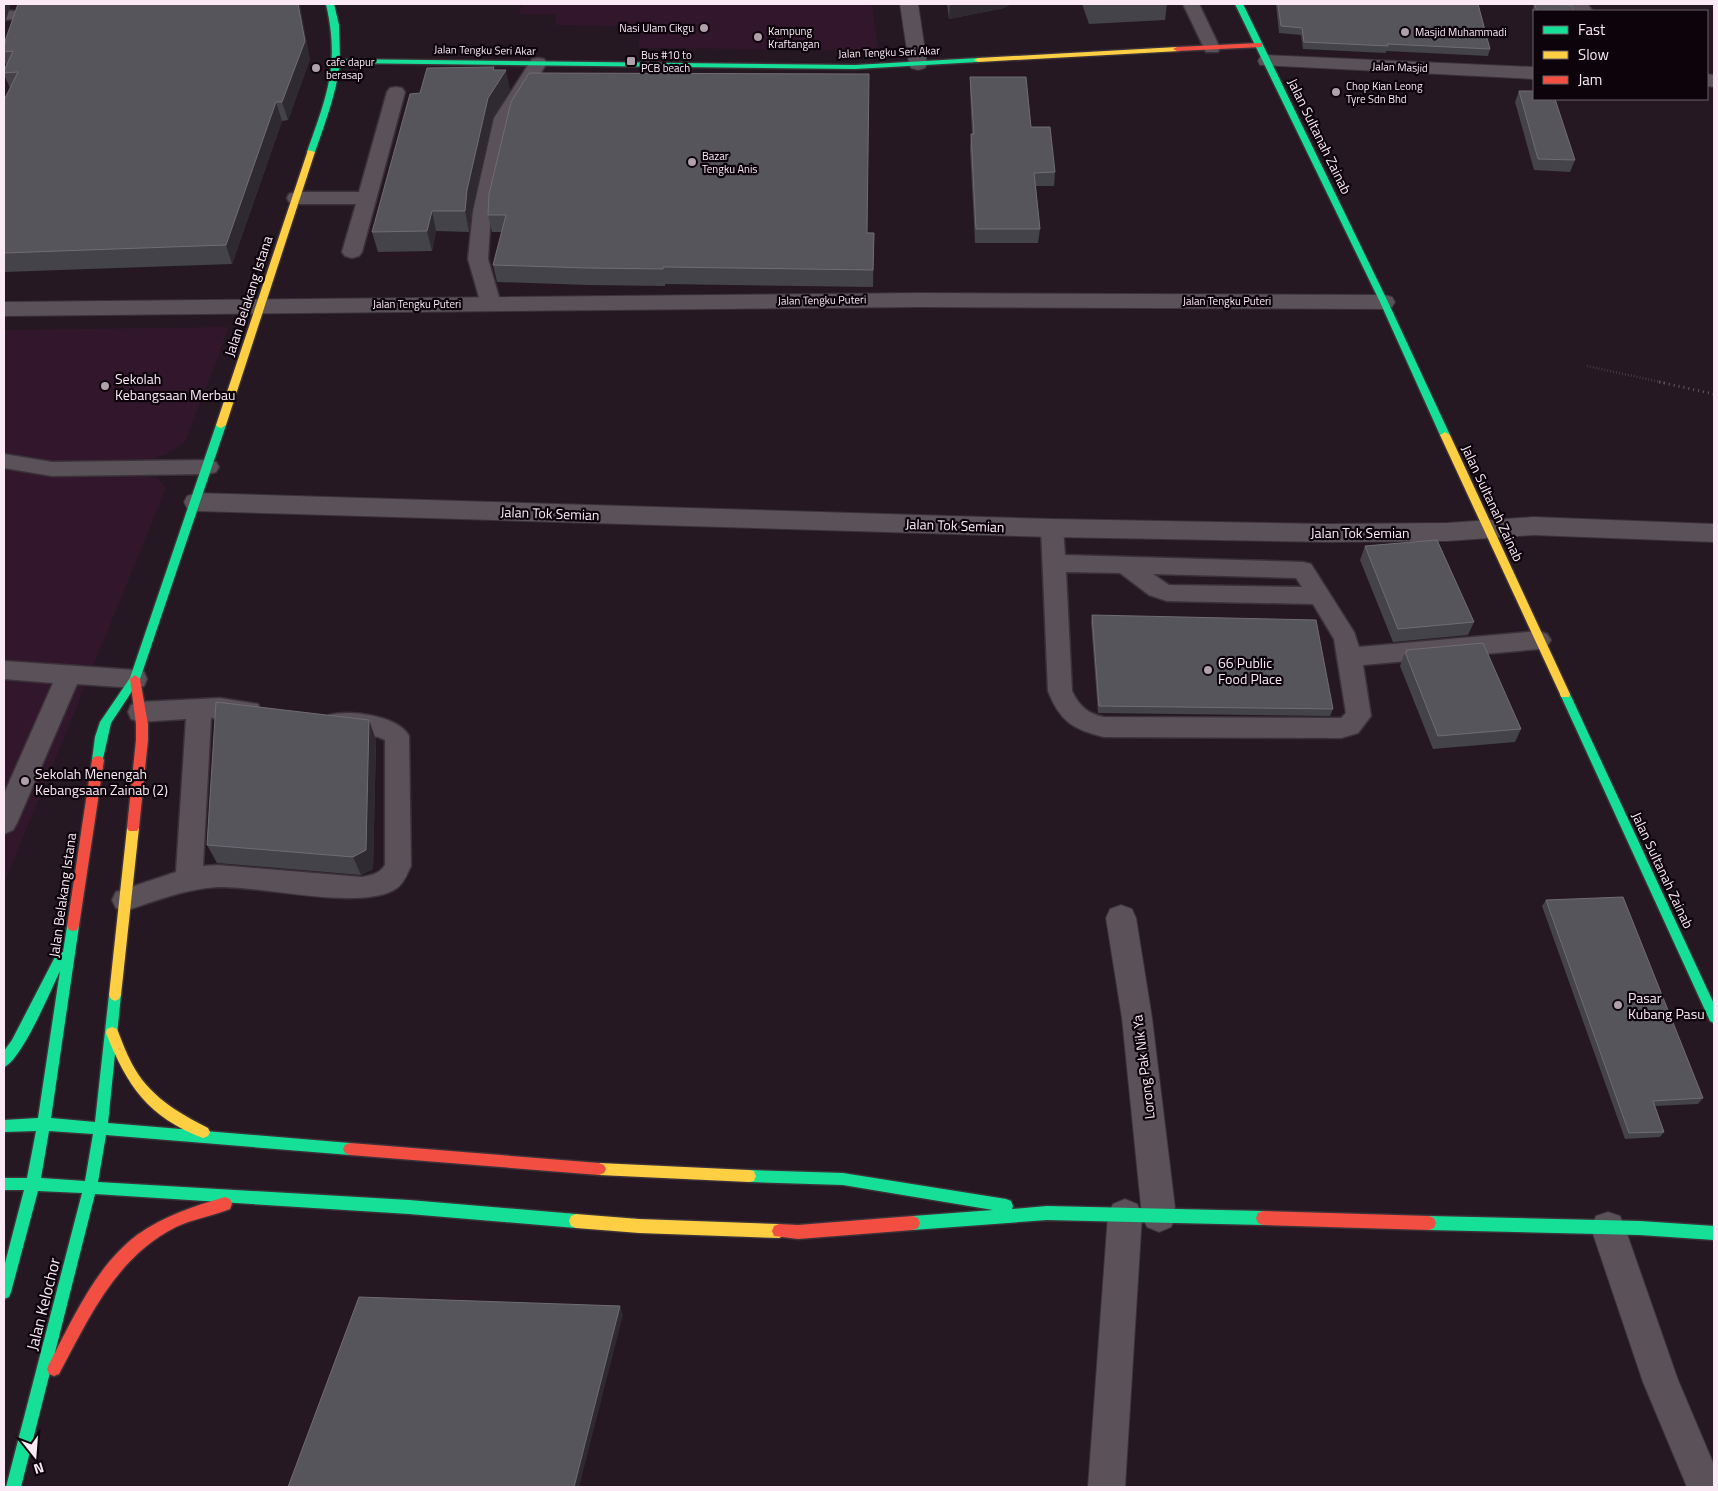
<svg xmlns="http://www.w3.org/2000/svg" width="1718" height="1491" font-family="'Titillium Web',sans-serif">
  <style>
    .built { fill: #32172c }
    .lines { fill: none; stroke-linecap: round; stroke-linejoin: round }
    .lane-casing { stroke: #3b3239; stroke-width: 3 }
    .street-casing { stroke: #3b3239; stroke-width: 2 }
    .fast-casing { stroke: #3b3239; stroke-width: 3 }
    .slow-casing { stroke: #3b3239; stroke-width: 3 }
    .jam-casing { stroke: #3b3239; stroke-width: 3 }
    .path-far1 { stroke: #625960; stroke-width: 2.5; stroke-dasharray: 0.5 2.5; stroke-linecap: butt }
    .path { stroke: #625960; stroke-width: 3; stroke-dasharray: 1 4; stroke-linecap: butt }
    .lane { fill: #5b5159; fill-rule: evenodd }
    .street { fill: #5b5159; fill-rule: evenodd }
    .fast { fill: #16e098; fill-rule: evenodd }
    .slow { fill: #ffcf43; fill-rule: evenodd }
    .jam { fill: #f24e42; fill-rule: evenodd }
    .wall { fill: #434349 }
    .shaded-wall { fill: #2f2a32 }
    .building { fill: #57555c; stroke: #706c74 }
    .poi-dot { fill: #b0a0ac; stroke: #0d040b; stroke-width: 2 }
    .labels { text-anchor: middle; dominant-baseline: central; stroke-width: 4.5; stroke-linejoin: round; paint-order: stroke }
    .far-poi-label { font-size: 11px; fill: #fbeaf6; stroke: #0d040b; text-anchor: start }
    .far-street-label { font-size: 11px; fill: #fbeaf6; stroke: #0d040b }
    .street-label { font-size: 14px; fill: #fbeaf6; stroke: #0d040b }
    .poi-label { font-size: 14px; fill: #fbeaf6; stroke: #0d040b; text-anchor: start }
    .near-street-label { font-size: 16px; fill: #fbeaf6; stroke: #0d040b }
  </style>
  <rect width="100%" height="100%" fill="#251822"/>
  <g class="built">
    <path d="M522,4h350l6,46 -240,-2 4,-22 -87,-1 2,-11h-38z"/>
    <path d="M229,327l-44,115 -20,13 -8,1 -6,21h6l9,11 -162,396v-554z"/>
  </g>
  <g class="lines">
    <g class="lane-casing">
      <g id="lane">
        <path d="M1183,4h16l21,44 -2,4h-12z"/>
        <path d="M1572,4h16l4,7h-16z"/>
        <path d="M4,10l19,2 2,3 -2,3 -19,2z"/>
        <path d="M538,58l6,1 3,4 -35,55 -21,93 -3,48 13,45 -3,4 -7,2 -7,-2 -3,-4 -13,-45 5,-48 21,-93 38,-59z"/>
        <path d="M396,87l6,1 3,4 -43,160 -3,4 -7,2 -7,-2 -3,-4 14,-48h-60l-7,-2 -2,-4 2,-4 7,-2h63l28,-100 3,-4z"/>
        <path d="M4,454l48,8 156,-2 8,2 3,5 -3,5 -8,2 -156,2 -48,-8z"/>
        <path d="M1052,520l8,2 3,6 2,27 238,7 8,2 43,68 5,15 180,-16 8,3 4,6 -4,6 -8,3 -176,16 8,51 -13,17 -17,5 -237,-1c-32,-8 -44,-16 -56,-46l-7,-163 3,-6zM1066,572l54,1 29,22 18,6 146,3 21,35 12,74 -5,5 -237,-1c-16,-3 -25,-11 -32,-26zM1153,574l143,4 6,9 -133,-2z"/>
        <path d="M4,661l131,9 9,2 3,7 -3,7 -9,2 -58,-4 -60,139 -4,7 -9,4v-40l49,-111 -49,-4z"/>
        <path d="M220,698l38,6 3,7 -3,7 -9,3 -38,-3 -8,148 15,-1 144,12c10,-2 17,-3 23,-12v-125l-7,-3 -49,-8 -3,-7 3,-7c21,-6 70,1 80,21l2,130c-4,8 -7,17 -14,22 -33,24 -137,-3 -180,-1 -32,2 -62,14 -92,24l-9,-3 -4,-8 4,-8 60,-20 10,-153 -46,3 -9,-3 -3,-7 3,-7 9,-3z"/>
      </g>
    </g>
    <g class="street-casing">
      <g id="street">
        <path d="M900,4h18l9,60 -2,4 -7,2 -7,-2 -2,-4z"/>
        <path d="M1267,55l267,12v12l-274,-14 -2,-4 2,-4z"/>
        <path d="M1707,74l7,1v12l-7,-1z"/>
        <path d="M919,293l465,2 8,2 3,5 -3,5 -8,2 -465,-2 -915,9v-14z"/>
        <path d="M196,493l856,26 275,5 120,-1 86,-6 181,7v18l-181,-7 -86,6 -120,1 -275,-5 -856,-26 -9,-3 -3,-6 3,-6z"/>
        <path d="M1121,905l11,4 4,9 16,100 24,198 -5,11 -12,5 -12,-5 -5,-11 -20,-198 -16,-100 4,-9z"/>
        <path d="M1125,1199l12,5 5,11 -17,272h-37l20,-272 5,-11z"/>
        <path d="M1608,1212l12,4 5,12 53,152 36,85v22h-27l-44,-105 -52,-154 5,-12z"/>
      </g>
    </g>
    <g class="fast-casing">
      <g id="fast">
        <path d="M326,4h8l5,21 1,34 515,6 123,-7 4,2 -4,2 -123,7 -515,-6c-4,31 -15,60 -25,89l-4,2 -4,-2c20,-57 33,-87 19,-148z"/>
        <path d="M1235,4h8l145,298 62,133 -2,2h-6l-2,-2 -60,-133z"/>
        <path d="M221,422l5,3 -86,254 -29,44 -9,40h-8l-2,-3 3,-23 5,-15 30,-44 86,-253z"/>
        <path d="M1565,690l5,4 144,310v19l-4,-2 -150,-327z"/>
        <path d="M73,921l4,1 2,4 -28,192 44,4 14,-127 2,-4 4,-2 4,2 2,4 -13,128 242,20 5,2 2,4 -2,4 -5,2 -244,-20 -8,47 311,18 167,14 5,2 2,5 -2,5 -5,2 -167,-14 -314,-20 -74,293h-15l76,-294 -44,-2 -27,101 -2,5 -5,2v-32l20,-77h-20v-12h23l9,-47 -32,1v-12l34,-2 22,-147c-9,19 -39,90 -56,96v-16l8,-11 45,-87 6,-1 4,-26 2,-4zM49,1131l44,3 -8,47 -44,-3z"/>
        <path d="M749,1170l94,3 163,26 5,2 2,5 -1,3 35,-3 216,5 5,2 2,5 -2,5 -5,2 -216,-5 -134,10 -5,-2 -2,-5 2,-5 5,-2 80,-6 -150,-25 -94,-3 -5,-1 -2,-5 2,-5z"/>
        <path d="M1429,1216l211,5 74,5v14l-74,-5 -211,-5 -5,-2 -2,-5 2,-5z"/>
      </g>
    </g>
    <g class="slow-casing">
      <g id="slow">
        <path d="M1177,47l4,2 -1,2 -202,11 -4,-2 4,-2z"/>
        <path d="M308,150l7,2 -89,273 -5,3 -3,-1 -2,-2z"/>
        <path d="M1445,432l5,3 120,259 -1,3h-8l-1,-3 -120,-259z"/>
        <path d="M133,823l4,2 2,3 -18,167 -2,4 -4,2 -4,-2 -2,-4 18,-167 2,-3z"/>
        <path d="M112,1027l5,2c5,12 9,24 15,35 17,32 45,48 76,64l2,4 -2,4 -5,2c-55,-21 -76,-52 -97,-105l1,-4z"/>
        <path d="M599,1163l150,7 5,1 2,5 -2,5 -5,1 -150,-7 -5,-2 -2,-4 2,-4z"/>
        <path d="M576,1214l63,5 140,5 5,2 2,5 -2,5 -5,2 -140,-5 -63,-5 -5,-2 -2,-5 2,-5z"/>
      </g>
    </g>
    <g class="jam-casing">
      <g id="jam">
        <path d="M1259,43h3v4l-85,4 -4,-2 4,-2z"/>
        <path d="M135,675l5,4 8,45v16l-9,88 -2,3h-8l-2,-3 9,-88v-16l-6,-45z"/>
        <path d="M98,756l4,1 2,3 -25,166 -2,4 -4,1 -4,-1 -2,-4 25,-166 2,-3z"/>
        <path d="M350,1143l249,20 5,2 2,4 -2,4 -5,2 -249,-20 -5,-2 -2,-4 2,-4z"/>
        <path d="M225,1197l5,2 2,5 -2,5c-18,7 -37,10 -54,18 -60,30 -87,91 -117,147l-5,2 -5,-2 -2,-5 2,-5c24,-45 46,-97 88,-129 27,-19 57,-29 88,-38z"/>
        <path d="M1263,1211l166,5 5,2 2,5 -2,5 -5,2 -166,-5 -5,-2 -2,-5 2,-5z"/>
        <path d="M913,1216l5,2 2,5 -2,5 -5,2 -115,9 -24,-3 -2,-5 2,-5 5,-2 19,1z"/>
      </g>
    </g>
    <path class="path-far1" d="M1587,366l78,17"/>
    <path class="path" d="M1659,382l55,12"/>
    <use href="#lane" class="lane"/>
    <use href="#street" class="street"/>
    <use href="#fast" class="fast"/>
    <use href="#slow" class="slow"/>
    <use href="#jam" class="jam"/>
  </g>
  <g class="wall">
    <path d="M947,4h64l-7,4 -55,11z"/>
    <path d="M1082,4h85l-2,16 -76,4z"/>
    <path d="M1276,4h202l12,45 -2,7 -102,-5v2l-83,-4 -2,-14 -22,-2z"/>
    <path d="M1534,4l41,7h-41v5l-2,-5z"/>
    <path d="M5,41l305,18 -22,61 -6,1 -50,143 -228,8v-172l6,-12 -6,-13v-4l2,-6 -2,-6v-13l1,-4z"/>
    <path d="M494,67v3l16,20 -18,28 -21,93 -2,21 -33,-1 -4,20 -54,1 -6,-20 48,-139z"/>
    <path d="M970,77l61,50 24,45 -1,14h-18l4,43 -2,14h-63l-5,-95 1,-14h1l-2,-43z"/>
    <path d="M1519,91l56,69 -5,12 -36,-2 -19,-68z"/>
    <path d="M489,194l385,39 -1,54 -208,-3v2l-77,-1 -91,-3 -4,-17 9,-33h-10l-4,-17z"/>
    <path d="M1365,546l109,76 -6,13 -75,7 -33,-82z"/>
    <path d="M1092,615l241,94 -3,7 -232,-3 -7,-91z"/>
    <path d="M1406,650l115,79 -6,13 -82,7 -33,-83z"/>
    <path d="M369,720l7,20 -3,129 -12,6 -144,-12 -10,-18z"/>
    <path d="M1546,900l157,198 -5,6 -43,2 9,26 -4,5 -35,2 -83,-233z"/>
  </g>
  <g class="shaded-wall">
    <path d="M4,4h7l-7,22z"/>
    <path d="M298,4h2l10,55 -22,61 -6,-18z"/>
    <path d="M950,4h61l-7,4 -55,11z"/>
    <path d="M494,67l3,18 9,-15 4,20 -18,28 -21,93 -2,21 -4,-21 2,-21z"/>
    <path d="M276,102l6,19 -50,143 -6,-19z"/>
    <path d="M432,211l4,20 -4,20 -5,-20z"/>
    <path d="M369,720l7,20 -3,129 -12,6 -8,-18z"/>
    <path d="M620,1306l3,9 -44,172h-5z"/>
  </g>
  <g class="building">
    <path d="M18,4h280l7,37 -23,61h-6l-50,143 -222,8v-153l14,-28 -14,1v-2l9,-20 -9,1v-6l2,-5h-1z"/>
    <path d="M1278,4h200l12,45 -103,-5 1,2 -84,-4 -2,-14 -21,-2z"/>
    <path d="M1534,4l38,1 3,6h-38z"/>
    <path d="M494,67l-1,3h13l-18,28 -21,92 -2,21h-33l-5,20 -55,1 38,-138 10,-1 7,-25z"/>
    <path d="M529,73l340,1 -2,159h7l-1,37 -210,-3v2l-77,-1 -93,-3 13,-50h-18l1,-21 22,-92z"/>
    <path d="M970,77h56l5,50h19l5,45 -21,1 6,56h-64l-5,-95h3z"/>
    <path d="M1519,91h15v8h21l20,61 -37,-1z"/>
    <path d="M1437,540l37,82 -76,7 -33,-83z"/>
    <path d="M1092,615l224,5 17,89 -234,-3z"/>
    <path d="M1483,643l38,86 -83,7 -33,-84h2l-1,-2z"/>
    <path d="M216,702l153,18 -3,130 -13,7 -146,-12z"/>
    <path d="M1623,897l80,201 -50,3 11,31 -35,1 -83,-233z"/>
    <path d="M359,1297l261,9 -46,181h-286z"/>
  </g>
  <g class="poi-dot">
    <circle cx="704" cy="28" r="5"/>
    <circle cx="1405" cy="32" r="5"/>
    <circle cx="758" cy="37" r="5"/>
    <rect x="626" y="56" width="10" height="10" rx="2.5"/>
    <circle cx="316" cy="68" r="5"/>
    <circle cx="1336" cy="92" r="5"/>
    <circle cx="692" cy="162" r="5"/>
    <circle cx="105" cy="386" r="5"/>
    <circle cx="1208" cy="670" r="5"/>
    <circle cx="25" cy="781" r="5"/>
    <circle cx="1618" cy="1005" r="5"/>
  </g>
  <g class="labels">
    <g class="far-poi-label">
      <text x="694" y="28" text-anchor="end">Nasi Ulam Cikgu</text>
      <text x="768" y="31">Kampung<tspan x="768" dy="13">Kraftangan</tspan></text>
      <text x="1415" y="32">Masjid Muhammadi</text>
      <text x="641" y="55">Bus #10 to<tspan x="641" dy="13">PCB beach</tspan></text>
      <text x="326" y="62">cafe dapur<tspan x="326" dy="13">berasap</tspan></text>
      <text x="1346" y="86">Chop Kian Leong<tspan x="1346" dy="13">Tyre Sdn Bhd</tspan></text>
      <text x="702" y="156">Bazar<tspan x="702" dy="13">Tengku Anis</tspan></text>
    </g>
    <g class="far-street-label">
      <text transform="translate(485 50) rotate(1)">Jalan Tengku Seri Akar</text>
      <text transform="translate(889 52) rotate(-2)">Jalan Tengku Seri Akar</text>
      <text transform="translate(1400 67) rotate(2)">Jalan Masjid</text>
      <text transform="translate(822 300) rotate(-1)">Jalan Tengku Puteri</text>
      <text x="1227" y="301">Jalan Tengku Puteri</text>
      <text x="417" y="304">Jalan Tengku Puteri</text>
    </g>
    <g class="street-label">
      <text transform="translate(1320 136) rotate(64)">Jalan Sultanah Zainab</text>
      <text transform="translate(248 296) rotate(-72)">Jalan Belakang Istana</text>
      <text transform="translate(1493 503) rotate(65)">Jalan Sultanah Zainab</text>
      <text transform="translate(550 513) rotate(2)">Jalan Tok Semian</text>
      <text transform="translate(955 525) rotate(2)">Jalan Tok Semian</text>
      <text x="1360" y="532">Jalan Tok Semian</text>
      <text transform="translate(1663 870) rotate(65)">Jalan Sultanah Zainab</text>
      <text transform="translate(62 895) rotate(-82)">Jalan Belakang Istana</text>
      <text transform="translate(1143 1067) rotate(-97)">Lorong Pak Nik Ya</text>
    </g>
    <g class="poi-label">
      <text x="115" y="378">Sekolah<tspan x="115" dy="16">Kebangsaan Merbau</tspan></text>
      <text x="1218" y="662">66 Public<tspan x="1218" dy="16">Food Place</tspan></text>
      <text x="35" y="773">Sekolah Menengah<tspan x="35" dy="16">Kebangsaan Zainab (2)</tspan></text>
      <text x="1628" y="997">Pasar<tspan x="1628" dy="16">Kubang Pasu</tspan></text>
    </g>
    <g class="near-street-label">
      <text transform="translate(43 1304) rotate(-76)">Jalan Kelochor</text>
    </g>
  </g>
  <rect width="1718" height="1491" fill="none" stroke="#fbeaf6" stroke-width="10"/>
  <rect x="1533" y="10" width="175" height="90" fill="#0d040b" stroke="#6c6069"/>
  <rect x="1543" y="26" width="25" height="8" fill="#16e098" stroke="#6c6069"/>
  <text x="1578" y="35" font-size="15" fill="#fbeaf6">Fast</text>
  <rect x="1543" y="51" width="25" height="8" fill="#ffcf43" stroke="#6c6069"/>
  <text x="1578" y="60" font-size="15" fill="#fbeaf6">Slow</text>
  <rect x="1543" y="76" width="25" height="8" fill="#f24e42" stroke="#6c6069"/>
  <text x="1578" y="85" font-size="15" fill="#fbeaf6">Jam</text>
  <g transform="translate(35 1456) rotate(163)" stroke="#0d040b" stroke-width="4" paint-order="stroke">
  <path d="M0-4L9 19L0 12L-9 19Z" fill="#fbeaf6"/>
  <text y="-8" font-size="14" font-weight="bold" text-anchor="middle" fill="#fbeaf6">N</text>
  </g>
</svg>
